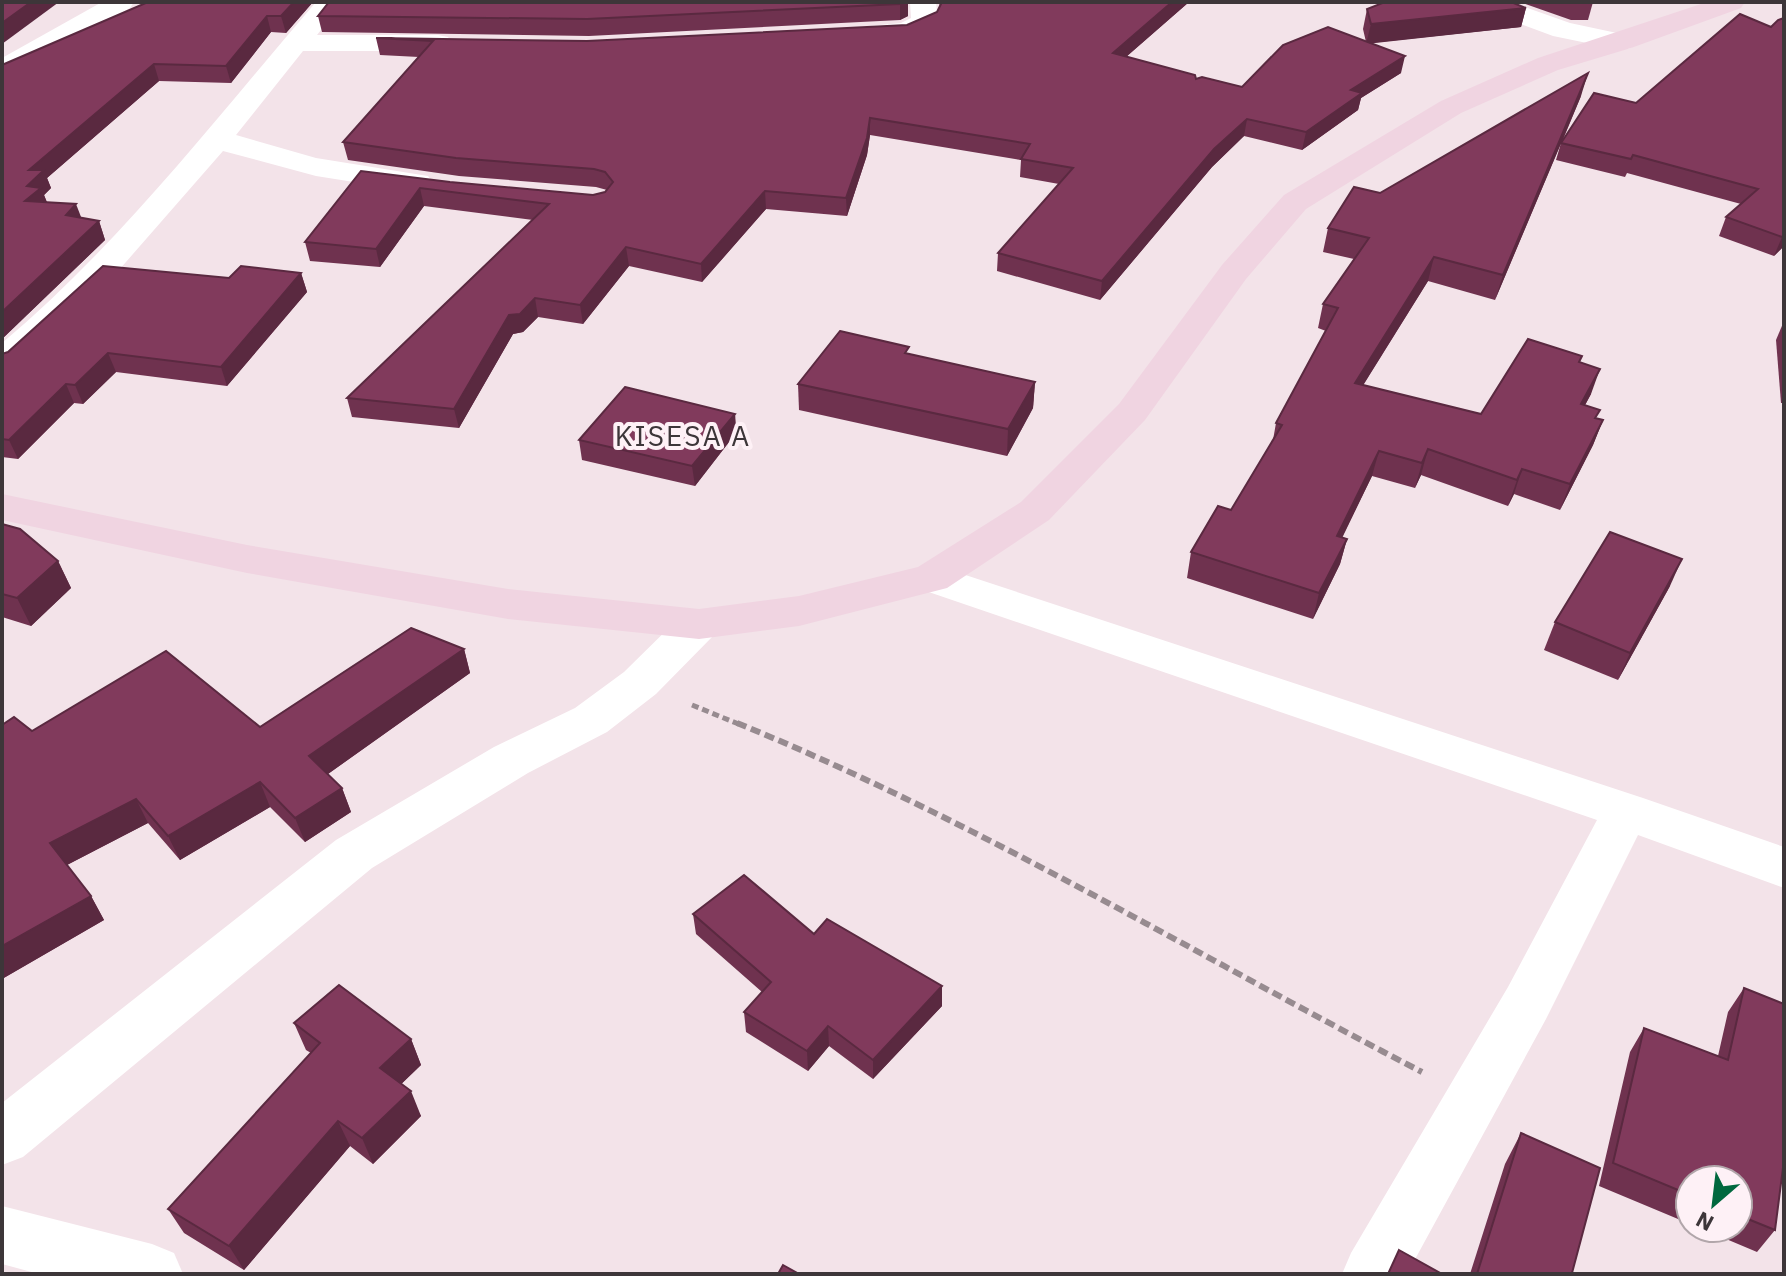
<svg xmlns="http://www.w3.org/2000/svg" width="1786" height="1276" font-family="'IBM Plex Sans',sans-serif">
  <style>
    .lines { fill: none; stroke-linecap: round; stroke-linejoin: round }
    .path-far1 { stroke: #978b90; stroke-width: 5; stroke-dasharray: 7 4; stroke-linecap: butt }
    .path { stroke: #978b90; stroke-width: 6; stroke-dasharray: 10 5; stroke-linecap: butt }
    .street { fill: #fff; fill-rule: evenodd }
    .secondary { fill: #f0d4e1; fill-rule: evenodd }
    .wall { fill: #6f324f }
    .shaded-wall { fill: #5a2940 }
    .building { fill: #813a5c; stroke: #5a2940; stroke-width: 2 }
    .labels { text-anchor: middle; dominant-baseline: central; stroke-width: 8; stroke-linejoin: round; paint-order: stroke }
    .quarter-label { font-size: 28px; letter-spacing: 2px; fill: #3d3639; stroke: #fef1f6 }
  </style>
  <rect width="100%" height="100%" fill="#f3e3e9"/>
  <g class="lines">
    <path class="path-far1" d="M692,705l49,20"/>
    <path class="path" d="M737,723c238,97 457,231 685,349"/>
    <g class="street">
      <path d="M102,2h32l-4,6 -118,67 -10,2v-19z"/>
      <path d="M316,2h27l-26,33h121l10,2 4,6 -4,6 -10,2h-135l-67,84 80,23 112,18 5,7 -5,7 -11,2 -101,-16 -93,-25 -118,135 -90,83 -13,3v-29c119,-100 213,-224 314,-341z"/>
      <path d="M910,2h26l2,19c-14,21 -54,23 -78,18l-4,-6 4,-6 41,-4 10,-5z"/>
      <path d="M1474,2h37l59,21 61,13 4,6 -4,6 -10,2 -68,-14 -75,-28z"/>
      <path d="M932,564l711,234 141,49v41l-146,-53 -92,184 -139,255h-65l9,-21 157,-266 89,-167 -680,-232 -6,-10 6,-10z"/>
      <path d="M699,609l15,4 7,11 -7,11 -58,59 -49,38 -79,41 -156,95 -349,289 -21,8v-62l334,-263 158,-93 81,-39 49,-36 60,-59z"/>
      <path d="M2,1206l150,38 22,9 9,21h-144l-37,-10z"/>
    </g>
    <path class="secondary" d="M1707,2h38l-4,6 -110,40 -73,22 -97,43 -155,96 -60,70 -101,141 -96,100 -102,68 -148,38 -100,13 -191,-20 -261,-46 -245,-53v-26l245,51 261,44 191,20 100,-13 119,-29 103,-65 98,-98 103,-139 62,-70 157,-94 97,-43z"/>
  </g>
  <g class="wall">
    <path d="M313,2l-27,31 -15,-1 -40,51 -72,-2 -112,97 4,10 -7,7 3,7 35,16 17,3 6,19 -103,99v-274z"/>
    <path d="M908,2v14l-8,4 -311,16 -267,-4 -4,-16z"/>
    <path d="M939,2h250l-63,55 70,22 46,8 124,-45 -3,-13 4,-20 159,-1 -5,19 -151,16 31,30 -40,25 -3,12 -56,40 -58,-14 -32,31 -112,133 -103,-29 1,-18 61,-69 -39,-7 1,-17 -151,-25 -3,20 -20,61 -81,-7 -64,73 -73,-16 -46,58 -45,-7 -15,15 -10,2 -54,94 -107,-11 -5,-19 186,-178 -109,-14 -44,61 -70,-6 -5,-19 56,-71 89,11 143,13 12,-3 2,-2 -11,-3 -137,-11 -111,-16 -5,-18 76,-85 -39,-2 -4,-17 211,3 320,-16 30,-13 3,-5z"/>
    <path d="M1520,2h73l-5,18h-17z"/>
    <path d="M1740,14l44,232 -10,10 -55,-20 7,-19 15,-13 -114,-31 -2,4 -69,-17 5,-17 -66,157 -67,-19 -65,104 118,29 99,-52 11,32 -6,11 12,14 6,1 -10,25 -33,65 -46,-16 -6,12 -87,-31 -6,13 -43,-12 -30,61 5,2 -7,25 -27,55 -126,-41 4,-26 40,-42 42,-70 3,-17 50,-92 -8,-3 5,-24 31,-45 -31,-7 5,-24 52,-35 201,-97 -19,46 74,-39z"/>
    <path d="M301,273l6,19 -80,94 -111,-14 -33,32 -9,-1 -56,56 -16,-2v-103l227,-76z"/>
    <path d="M1784,321v82h-3l-5,-63z"/>
    <path d="M1035,382l-2,26 -26,48 -208,-46 -1,-26z"/>
    <path d="M735,414l1,19 -41,53 -113,-26 -3,-20z"/>
    <path d="M2,524l56,37 13,27 -40,38 -29,-9z"/>
    <path d="M1670,586l-52,94 -74,-30 11,-28z"/>
    <path d="M464,649l6,24 -142,101 14,14 9,24 -46,30 -35,-35 -90,53 -32,-37 -81,42 24,31 13,24 -102,59 30,-248 228,-4z"/>
    <path d="M693,914l121,20 128,52v20l-69,73 -44,-33 -21,25 -62,-39 -2,-20 18,-20 -66,-58z"/>
    <path d="M1744,988l31,242 -18,22 -57,-24h38v-48h-48v44l-91,-38 31,-134 14,-24 74,28 10,-44z"/>
    <path d="M294,1023l117,16 10,26 -20,19 20,32 -48,48 -23,-18 -106,124 -60,-37 -16,-24 143,-156 -5,-3z"/>
    <path d="M1521,1133l51,140 1,1h-103l35,-110z"/>
  </g>
  <g class="shaded-wall">
    <path d="M31,2h28l-57,42v-21z"/>
    <path d="M294,2h19l-27,31 -5,-17z"/>
    <path d="M904,2h4v14l-8,4v-16z"/>
    <path d="M1172,2h17l-78,68 2,-17z"/>
    <path d="M1526,8l-5,19 -155,17 5,-20z"/>
    <path d="M267,16l4,16 -40,51 -5,-17z"/>
    <path d="M1405,56l-4,17 -40,25 -3,12 -56,40 4,-18 45,-42z"/>
    <path d="M154,64l5,17 -112,97 4,10 -7,7 4,11 -23,-5 4,-31z"/>
    <path d="M1588,73l-7,23 -86,204 8,-25z"/>
    <path d="M870,118v17l-3,20 -20,61 -1,-18z"/>
    <path d="M1247,119l-3,17 -32,31 -112,133 2,-19 112,-132z"/>
    <path d="M420,188l4,18 -44,61 -4,-18z"/>
    <path d="M765,191l1,18 -64,73 -1,-18z"/>
    <path d="M76,204l7,18 -17,-7z"/>
    <path d="M99,221l6,19 -103,99v-27z"/>
    <path d="M1784,236v10l-10,10 8,-19z"/>
    <path d="M626,247l3,19 -46,58 -3,-19z"/>
    <path d="M1434,257l-6,24 -79,127 6,-25z"/>
    <path d="M301,273l6,19 -80,94 -6,-19z"/>
    <path d="M535,298l3,19 -15,15 -10,2 -54,94 -5,-19 55,-94z"/>
    <path d="M108,353l8,19 -33,32 -8,-19z"/>
    <path d="M1600,369l-9,25 -19,35 9,-25z"/>
    <path d="M1035,382l-2,26 -26,48 1,-27z"/>
    <path d="M66,384l8,19 -56,56 -9,-19z"/>
    <path d="M735,414l1,19 -41,53 -3,-20z"/>
    <path d="M1603,420l-10,25 -33,65 10,-26z"/>
    <path d="M1428,449l-7,26 -6,13 7,-25z"/>
    <path d="M1379,451l-7,25 -41,85 6,-25z"/>
    <path d="M1522,469l-8,25 -6,12 9,-26z"/>
    <path d="M1347,539l-7,25 -27,55 6,-26z"/>
    <path d="M1682,559l-12,27 -52,94 12,-27z"/>
    <path d="M58,561l13,27 -40,38 -14,-28z"/>
    <path d="M464,649l6,24 -152,108 -9,-25z"/>
    <path d="M260,782l10,25 -90,53 -12,-24z"/>
    <path d="M342,788l9,24 -46,30 -10,-24z"/>
    <path d="M136,799l12,24 -85,44 -13,-24z"/>
    <path d="M91,896l13,24 -102,59v-33z"/>
    <path d="M942,986v20l-69,73v-19z"/>
    <path d="M828,1026l1,20 -21,25 -1,-20z"/>
    <path d="M411,1039l10,26 -30,29 -11,-26z"/>
    <path d="M411,1091l10,25 -48,48 -11,-26z"/>
    <path d="M338,1121l12,25 -106,124 -15,-24z"/>
  </g>
  <g class="building">
    <path d="M2,2h29l-29,21z"/>
    <path d="M148,2h146l-13,14h-14l-41,50 -72,-2 -125,106h15l-17,16 14,2 -16,13 51,3 -10,11 33,6 -97,91v-247z"/>
    <path d="M329,2h575l-4,2 -313,15 -269,-3z"/>
    <path d="M941,2h231l-59,51 82,22 1,4 6,-2 40,10 41,-42 45,-18 77,29 -54,34 11,3 -56,39 -59,-13 -33,30 -112,132 -104,-28 75,-85 -52,-9 9,-15 -160,-26 -3,20 -21,60 -81,-7 -64,73 -75,-17 -46,58 -45,-7 -15,16 -11,1 -55,94 -107,-11 202,-194 -129,-16 -44,61 -71,-7 56,-71 89,11 143,13 12,-3 8,-10 -8,-10 -11,-3 -138,-11 -113,-16 90,-101 -57,-3 211,3 320,-16 30,-13 4,-8z"/>
    <path d="M1385,2h126l15,6 -155,16 -4,-15z"/>
    <path d="M1740,14l31,13 7,-7 6,-2v218l-2,1 -56,-20 32,-28 -125,-34 -2,4 -70,-16 33,-50 42,10z"/>
    <path d="M1588,73l-85,202 -69,-18 -79,126 126,31 47,-75 54,17 -3,6 21,7 -19,35 19,6 -5,8 8,2 -33,64 -48,-15 -5,11 -89,-31 -6,14 -43,-12 -42,85 10,3 -28,54 -128,-41 27,-46 13,4 51,-85 -6,-2 62,-115 -15,-4 46,-66 -41,-10 26,-41 26,6z"/>
    <path d="M103,266l126,12 12,-12 60,7 -80,94 -113,-14 -33,32 -9,-1 -57,56 -7,-1v-85l6,-2z"/>
    <path d="M840,331l69,16 -4,6 130,29 -27,47 -210,-45z"/>
    <path d="M625,387l110,27 -43,52 -113,-26z"/>
    <path d="M2,524l18,5 38,32 -41,37 -15,-4z"/>
    <path d="M1610,532l72,27 -52,94 -75,-31z"/>
    <path d="M411,628l53,21 -155,107 33,32 -47,30 -35,-36 -92,54 -32,-37 -86,44 41,53 -89,50v-221l12,-8 18,14 134,-80 94,76z"/>
    <path d="M744,875l70,59 13,-15 115,67 -69,74 -45,-34 -21,25 -63,-39 27,-30 -78,-68z"/>
    <path d="M339,985l72,54 -31,29 31,23 -49,47 -24,-17 -109,125 -61,-37 152,-166 -26,-20z"/>
    <path d="M1744,988l40,16v156l-9,70 -37,-15v-35h-48v15l-77,-32 31,-135 84,32z"/>
    <path d="M1521,1133l79,35 -28,105 1,1h-96z"/>
    <path d="M1399,1250l43,24h-54z"/>
    <path d="M783,1265l16,9h-21z"/>
  </g>
  <g class="labels">
    <g class="quarter-label">
      <text x="683" y="435">KISESA A</text>
    </g>
  </g>
  <rect width="1786" height="1276" fill="none" stroke="#3d3639" stroke-width="8"/>
  <g transform="translate(1714 1204) rotate(208)"><circle r="38" fill="#fef1f6" stroke="#b1a6aa" stroke-width="2"/>
  <path d="M0-6L14 30L0 20L-14 30Z" fill="#00683e"/>
  <text y="-12" font-size="22" font-weight="bold" text-anchor="middle" fill="#3d3639">N</text>
  </g>
</svg>
